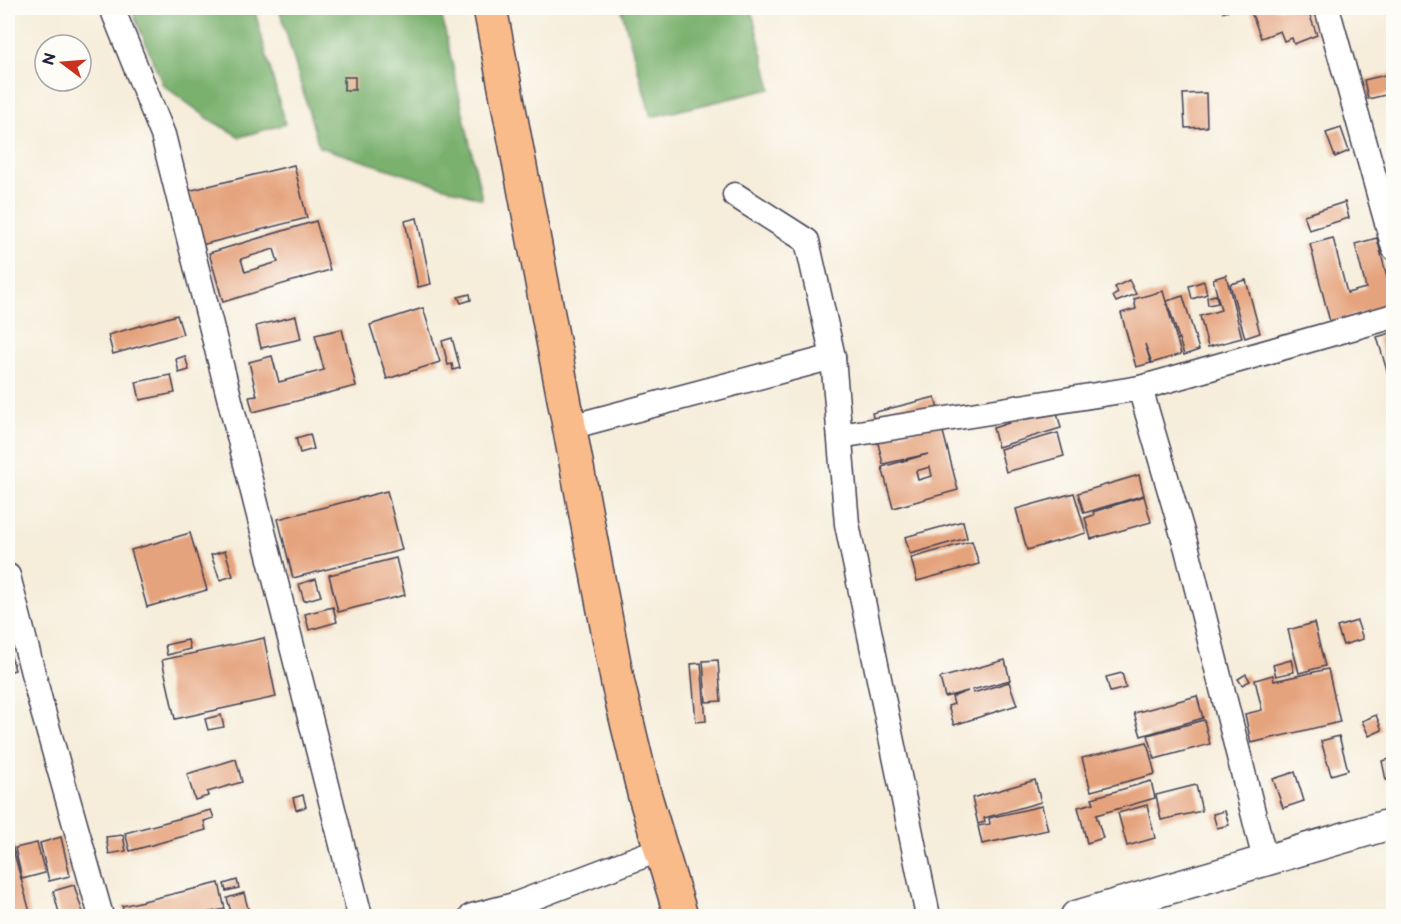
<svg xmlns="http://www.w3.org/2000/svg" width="1401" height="924" font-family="'Balsamiq Sans',sans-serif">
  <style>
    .forest { fill: #7ab16e; stroke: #4e6a54; stroke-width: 1.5 }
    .building { fill: #e5a37d; fill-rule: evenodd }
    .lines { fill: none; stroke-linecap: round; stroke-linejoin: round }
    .minor-casing { stroke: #424053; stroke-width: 27 }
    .tertiary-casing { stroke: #424053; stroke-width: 33 }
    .trunk-casing { stroke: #424053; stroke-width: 36 }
    .minor { stroke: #fff; stroke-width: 24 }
    .tertiary { stroke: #fff; stroke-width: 30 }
    .trunk { stroke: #fabb8b; stroke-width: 33 }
  </style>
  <rect width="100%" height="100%" fill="#fdfcf7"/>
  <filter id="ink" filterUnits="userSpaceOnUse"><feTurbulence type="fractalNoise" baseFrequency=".0167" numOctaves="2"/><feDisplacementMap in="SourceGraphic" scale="12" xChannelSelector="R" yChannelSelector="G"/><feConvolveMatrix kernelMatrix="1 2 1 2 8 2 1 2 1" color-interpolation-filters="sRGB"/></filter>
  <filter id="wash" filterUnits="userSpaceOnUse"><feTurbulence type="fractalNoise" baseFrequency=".008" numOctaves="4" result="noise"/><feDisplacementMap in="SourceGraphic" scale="24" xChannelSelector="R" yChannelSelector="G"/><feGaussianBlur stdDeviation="1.35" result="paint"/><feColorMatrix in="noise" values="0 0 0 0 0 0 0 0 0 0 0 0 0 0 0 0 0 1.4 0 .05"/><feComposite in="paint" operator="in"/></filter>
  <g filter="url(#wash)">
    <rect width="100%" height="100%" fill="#f6edda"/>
    <g class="forest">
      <path d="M131,8h123l31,116 -45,13 -28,-16 -49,-36z"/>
      <path d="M279,8h161l42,191 -163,-52z"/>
      <path d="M621,8h130l20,81 -120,28z"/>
    </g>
    <g id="blocks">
      <g class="building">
        <path d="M1222,8h14l-13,4z"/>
        <path d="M1255,8h52l10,27 -23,9 -2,-6 -8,3 -4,-10 -19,7 -11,-29z"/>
        <path d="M1394,73v20l-26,6 -4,-19z"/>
        <rect x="344" y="77" width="11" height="13"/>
        <path d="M1206,93l1,34 -22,1 -2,-34z"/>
        <path d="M1341,128l8,23 -14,6 -9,-24z"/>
        <path d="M294,165l13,53 -106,27 -13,-54z"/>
        <path d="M1345,202l4,16 -40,12 -5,-15z"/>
        <path d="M417,218l14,66 -13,3 -13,-66z"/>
        <path d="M316,221l14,49 -107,32 -14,-49zM274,249l4,13 -33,10 -4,-13z"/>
        <path d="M1333,238l14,55 19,-5 -11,-44 22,-6 17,67 -64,17 -20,-78z"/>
        <path d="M1226,275l16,63 -34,9 -8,-31 21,-6 -8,-31z"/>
        <path d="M1129,280l7,14 -20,8 -3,-6 5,-3 -3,-6z"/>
        <path d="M1246,280l14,53 -15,5 -15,-54z"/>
        <path d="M1204,281l3,13 -15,5 -3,-13z"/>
        <path d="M1163,291l18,63 -29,9 -7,-19 6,19 -15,4 -15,-54 15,-4 -2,-10z"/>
        <path d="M470,294l1,6 -10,3 -3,-6z"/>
        <path d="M1216,295l2,8 -10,2 -1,-8z"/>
        <path d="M1183,296l16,54 -15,5 -17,-54z"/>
        <path d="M423,308l17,54 -53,17 -17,-54z"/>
        <path d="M177,315l6,19 -70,20 -5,-19z"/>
        <path d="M296,316l5,23 -40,9 -5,-22z"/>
        <path d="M342,329l14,57 -103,26 -4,-15 8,-1 -8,-34 23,-6 7,26 45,-12 -9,-35z"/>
        <path d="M1394,332v48l-4,1 -13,-44z"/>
        <path d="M452,338l8,30 -7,2 -1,-6 -4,1 -6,-24z"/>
        <path d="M185,356l4,14 -10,3 -3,-14z"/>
        <path d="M171,375l4,18 -35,7 -4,-18z"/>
        <path d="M935,397l4,17 -63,16 -4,-17z"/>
        <path d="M1056,409l5,19 -63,19 -5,-19 16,-5 -2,-9 13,-3 2,8z"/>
        <path d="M941,424l17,66 -65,18 -11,-41 46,-13 -45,10 -6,-25zM930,467l2,9 -14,4 -2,-9z"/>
        <path d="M1058,433l6,23 -58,16 -6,-23z"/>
        <path d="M310,434l4,15 -14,4 -4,-15z"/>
        <path d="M1139,475l5,20 -60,18 -6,-20z"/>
        <path d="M387,491l15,59 -109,28 -15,-59z"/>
        <path d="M1074,493l12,40 -59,17 -11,-41z"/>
        <path d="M1144,496l7,26 -60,17 -6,-21 9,-3 -1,-3z"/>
        <path d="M963,521l4,17 -57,16 -5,-17z"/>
        <path d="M190,533l17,57 -60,17 -16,-57z"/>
        <path d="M972,541l7,23 -62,17 -6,-23z"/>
        <path d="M225,551l8,25 -13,4 -9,-25z"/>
        <path d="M396,558l9,37 -67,17 -9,-37z"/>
        <path d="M316,579l5,17 -17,5 -5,-17z"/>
        <path d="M333,607l4,15 -28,8 -4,-16z"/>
        <path d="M1357,621l6,18 -20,6 -6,-18z"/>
        <path d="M1314,623l11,43 -26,7 -11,-43z"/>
        <path d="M264,638l12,59 -101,22 -13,-59z"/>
        <path d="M188,640l2,9 -23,6 -2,-10z"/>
        <path d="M8,646l7,24 -7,2z"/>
        <path d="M718,660l3,41 -15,1 -3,-41z"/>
        <path d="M1005,660l5,20 -38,10 1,3 36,-11 8,23 -63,20 -6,-19 6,-2 -2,-7 16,-6 -23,6 -5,-19z"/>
        <path d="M1291,660l3,12 -18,4 -3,-11z"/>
        <path d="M701,663l5,58 -10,1 -5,-58z"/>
        <path d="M1328,669l12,53 -89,21 -6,-29 17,-4 -7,-30 18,-5 1,6z"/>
        <path d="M1122,673l4,15 -16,4 -4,-15z"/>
        <path d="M1246,674l4,7 -8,4 -4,-6z"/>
        <path d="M1197,696l6,22 -62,18 -7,-23z"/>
        <path d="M221,715l3,12 -16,3 -3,-11z"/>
        <path d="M1376,715l6,15 -13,6 -7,-15z"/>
        <path d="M1204,720l6,24 -55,15 -7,-24z"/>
        <path d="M1339,736l9,34 -17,5 -10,-34z"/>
        <path d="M1147,742l8,32 -64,17 -9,-33z"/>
        <path d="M1394,758v21l-8,1 -4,-19z"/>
        <path d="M236,759l6,23 -35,10 1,4 -13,4 -8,-26z"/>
        <path d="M1295,772l9,29 -21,7 -10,-29z"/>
        <path d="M1035,780l6,22 -57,16 1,4 -7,2 -6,-26z"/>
        <path d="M1151,781l4,17 -59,17 7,23 -16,5 -9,-36 16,-4 -2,-5z"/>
        <path d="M1196,785l6,26 -41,9 -5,-25z"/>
        <path d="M303,795l3,12 -10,3 -3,-12z"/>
        <path d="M1147,805l8,33 -28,8 -9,-33z"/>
        <path d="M1042,806l6,24 -66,14 -4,-18 12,-2 -1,-6z"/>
        <path d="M211,810l3,8 -10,3 2,9 -76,21 -5,-18z"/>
        <path d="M1225,811l4,14 -12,3 -4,-14z"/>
        <path d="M123,835l3,16 -17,3 -3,-17z"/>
        <path d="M61,837l9,39 -21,5 -9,-38z"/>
        <path d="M10,838l21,78h-23v-77z"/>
        <path d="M37,843l8,30 -23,6 -7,-31z"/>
        <path d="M237,880l2,8 -13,3 -2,-7z"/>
        <path d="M219,883l6,26 -32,7h-68l-3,-10z"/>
        <path d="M74,885l10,31h-24l-7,-25z"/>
        <path d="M244,893l6,23h-18l-5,-18z"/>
      </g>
    </g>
  </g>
  <g filter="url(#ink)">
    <use href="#blocks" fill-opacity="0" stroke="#424053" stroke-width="1.5"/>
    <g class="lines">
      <g class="minor-casing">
        <g id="minor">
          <path d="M112,8l51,127 197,781"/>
          <path d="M1327,8l67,240"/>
          <path d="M735,195l72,46 26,116 14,167 81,392"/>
          <path d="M1140,388l254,-72"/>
          <path d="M570,427l263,-70"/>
          <path d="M840,436l300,-48 47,161 78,311"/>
          <path d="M8,576l34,132 59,208"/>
          <path d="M472,916l42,-11 147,-56"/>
        </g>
      </g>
      <g class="tertiary-casing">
        <path id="tertiary" d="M1076,916l318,-93"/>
      </g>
      <g class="trunk-casing">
        <path id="trunk" d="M490,8l128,676 26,109 37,123"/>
      </g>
      <use href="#minor" class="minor"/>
      <use href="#tertiary" class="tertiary"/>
      <use href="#trunk" class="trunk"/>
    </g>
  </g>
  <rect width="1401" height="924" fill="none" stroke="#fdfcf7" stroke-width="30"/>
  <g transform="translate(63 63) rotate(286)"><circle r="28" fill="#fdfcf7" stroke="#a5a5ac" stroke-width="1.5"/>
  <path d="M0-4.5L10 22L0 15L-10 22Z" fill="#c8321e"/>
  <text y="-9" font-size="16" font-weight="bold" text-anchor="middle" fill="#22223b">N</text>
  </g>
</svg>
